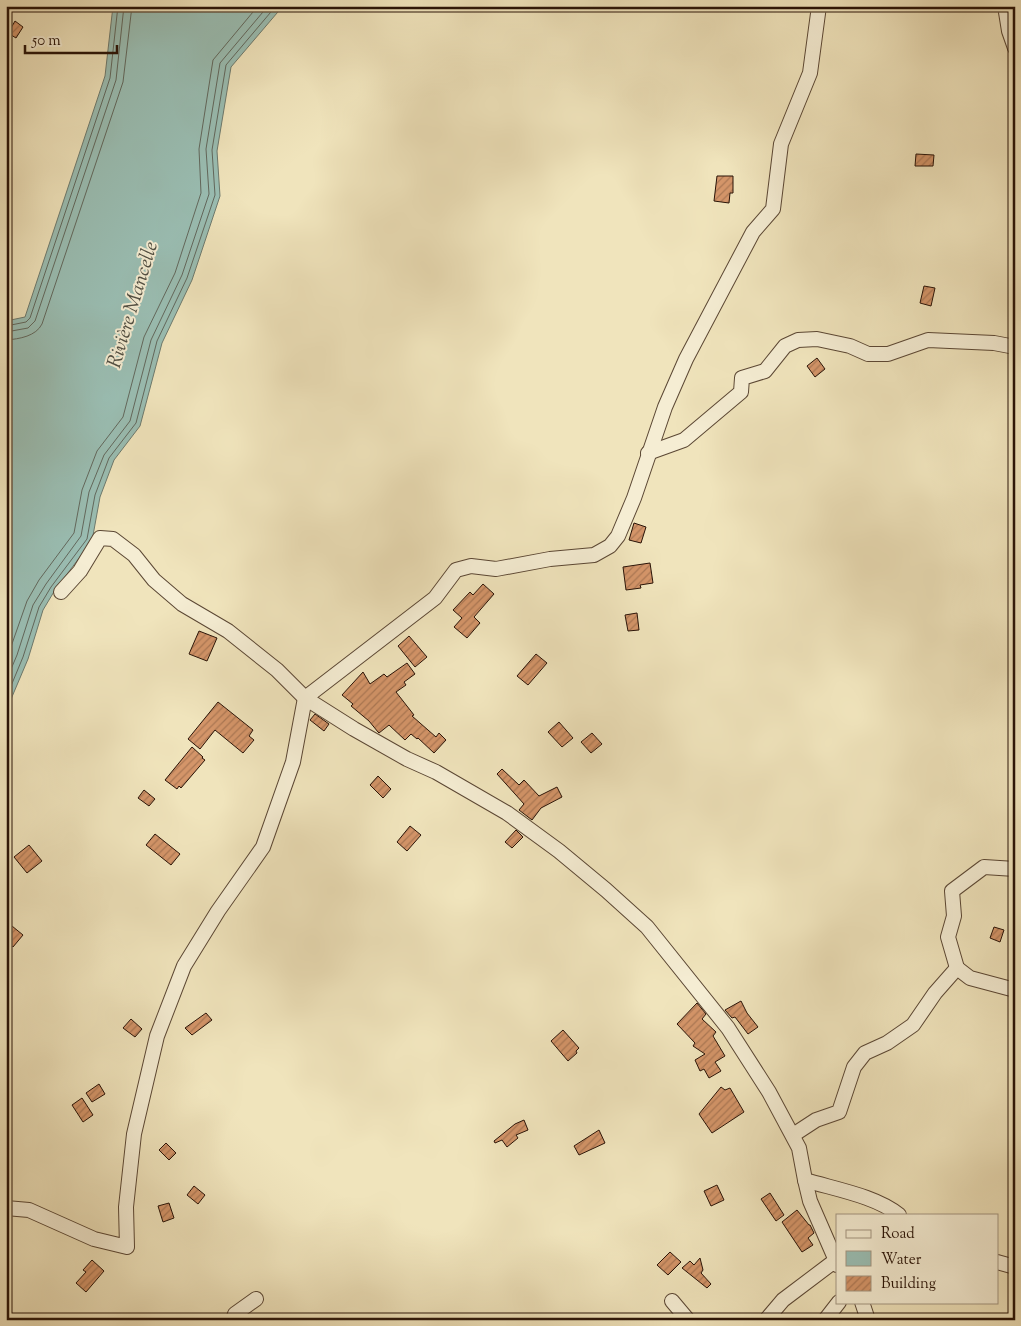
<svg xmlns="http://www.w3.org/2000/svg" width="1021" height="1326" font-family="'Sorts Mill Goudy',serif">
  <style>
    .water { fill: #9abeb3; stroke: #6d7a6e }
    .lines { fill: none; stroke-linecap: round; stroke-linejoin: round }
    .shore { stroke: #62685d; stroke-width: 1 }
    .building { fill: url(#building-hatch); stroke: #291307 }
    .minor-casing { stroke: #5b4734; stroke-width: 16 }
    .minor { stroke: #f5edd3; stroke-width: 14 }
    .labels { text-anchor: middle; dominant-baseline: central; stroke-width: 4; stroke-linejoin: round; paint-order: stroke }
    .water-label { font-size: 20px; font-style: italic; fill: #514f43; stroke: #f5edd3 }
  </style>
  <defs>
    <pattern id="building-hatch" width="6" height="6" patternUnits="userSpaceOnUse" patternTransform="scale(1.25)"><rect width="6" height="6" fill="#d49569"/><path d="M-1 1l2-2M0 6l6-6M5 7l2-2" fill="none" stroke="#ac7854"/></pattern>
  </defs>
  <rect width="100%" height="100%" fill="#f0e4bc"/>
  <filter id="stains"><feTurbulence type="fractalNoise" baseFrequency=".004" numOctaves="4"/><feColorMatrix values="0 0 0 0 .2 0 0 0 0 .09 0 0 0 0 .02 0 0 0 .5 -.17"/></filter>
  <radialGradient id="worn" r=".72"><stop offset=".6" stop-color="#630" stop-opacity="0"/><stop offset="1" stop-color="#630" stop-opacity=".3"/></radialGradient>
  <path class="water" d="M113,6h170l-52,61 -14,84 3,45 -28,84 -30,63 -22,83 -26,34 -14,37 -8,44 -37,49 -12,20 -15,49 -22,52v-390l19,-4 80,-241z"/>
  <g class="lines">
    <g class="shore">
      <path d="M6,326l20,-4 4,-4 80,-240 8,-72"/>
      <path d="M6,332l22,-4 7,-7 81,-241 8,-74"/>
      <path d="M6,340c14,-1 30,-4 36,-16l81,-242 9,-76"/>
      <path d="M6,661l21,-60 12,-21 35,-47 8,-43 15,-39 26,-34 21,-80 31,-64 26,-80 -2,-44 14,-89 45,-54"/>
      <path d="M6,681l11,-26 16,-50 13,-21 35,-48 8,-44 15,-37 26,-34 21,-81 31,-65 27,-81 -3,-45 14,-86 48,-57"/>
      <path d="M6,698l17,-41 16,-50 12,-20 36,-48 8,-44 14,-37 27,-35 21,-82 30,-63 28,-83 -3,-45 14,-85 50,-59"/>
    </g>
  </g>
  <g class="building">
    <path d="M15,21l8,6 -7,11 -8,-5z"/>
    <path d="M916,154l18,1 -1,11h-18z"/>
    <path d="M717,176h16v17h-3l-1,10 -15,-2z"/>
    <path d="M924,286l11,2 -4,18 -11,-3z"/>
    <path d="M817,358l8,11 -10,8 -8,-11z"/>
    <path d="M634,523l12,4 -5,16 -12,-3z"/>
    <path d="M650,563l3,20 -13,2 1,3 -15,2 -3,-23z"/>
    <path d="M483,584l11,10 -20,23 6,6 -13,15 -13,-11 8,-9 -9,-8 17,-18 3,3z"/>
    <path d="M637,613l2,17 -11,1 -3,-16z"/>
    <path d="M199,631l18,7 -10,23 -18,-7z"/>
    <path d="M409,636l18,21 -12,10 -17,-21z"/>
    <path d="M536,654l11,9 -19,22 -11,-9z"/>
    <path d="M407,663l8,11 -11,8 2,3 -10,7 18,23 -2,1 24,21 3,-4 7,7 -12,13 -16,-15 -1,1 -6,-5 -6,6 -16,-15 -10,8 -1,-1 -9,-11 -18,-15 2,-2 -11,-9 21,-23 7,12 14,-10 3,3z"/>
    <path d="M218,702l35,28 -4,6 5,4 -11,13 -28,-23 -15,19 -12,-10z"/>
    <path d="M315,714l14,10 -5,7 -14,-11z"/>
    <path d="M559,722l14,16 -11,9 -14,-15z"/>
    <path d="M592,733l10,11 -11,9 -10,-11z"/>
    <path d="M192,747l11,10 -1,1 3,2 -24,28 -2,-2 -2,3 -12,-9z"/>
    <path d="M502,769l17,16 5,-5 15,16 18,-9 5,10 -21,11 -9,12 -13,-10 5,-6 -27,-30z"/>
    <path d="M378,776l13,13 -8,9 -13,-13z"/>
    <path d="M144,790l11,9 -6,7 -11,-8z"/>
    <path d="M410,826l11,9 -14,16 -10,-9z"/>
    <path d="M516,830l7,7 -11,11 -7,-6z"/>
    <path d="M155,834l25,20 -9,11 -25,-20z"/>
    <path d="M29,845l13,16 -15,12 -13,-16z"/>
    <path d="M12,926l11,9 -10,12 -7,-6v-8z"/>
    <path d="M994,927l10,3 -4,12 -10,-4z"/>
    <path d="M741,1001l6,12 11,14 -10,7 -13,-17 -3,1 -7,-8z"/>
    <path d="M697,1003l9,11 -4,5 14,13 -3,4 12,20 -10,6 6,9 -12,7 -5,-9 -4,2 -5,-11 10,-6 -12,-8 2,-3 -18,-19z"/>
    <path d="M206,1013l6,7 -20,15 -7,-7z"/>
    <path d="M131,1019l11,10 -7,8 -12,-9z"/>
    <path d="M563,1030l16,18 -3,3 1,2 -9,8 -17,-20z"/>
    <path d="M99,1084l6,10 -13,8 -6,-9z"/>
    <path d="M721,1087l4,3 5,-2 14,24 -32,21 -13,-19z"/>
    <path d="M82,1098l11,17 -10,7 -11,-17z"/>
    <path d="M524,1120l4,10 -12,5 2,3 -11,9 -5,-7 -7,3 -1,-2 21,-17z"/>
    <path d="M599,1130l6,13 -26,12 -5,-9z"/>
    <path d="M166,1143l10,10 -7,7 -10,-10z"/>
    <path d="M717,1185l7,15 -13,6 -7,-15z"/>
    <path d="M194,1186l11,9 -7,9 -11,-9z"/>
    <path d="M770,1193l14,22 -8,6 -15,-22z"/>
    <path d="M169,1203l5,15 -11,4 -5,-16z"/>
    <path d="M797,1210l12,15h1l4,8 -6,5 5,7 -11,7 -20,-30z"/>
    <path d="M670,1252l11,10 -13,13 -11,-10z"/>
    <path d="M700,1258l3,12 -2,3 10,11 -4,4 -25,-20 8,-7 4,4z"/>
    <path d="M92,1260l12,11 -18,21 -10,-9 10,-11 -3,-2z"/>
  </g>
  <g class="lines">
    <g class="minor-casing">
      <g id="minor">
        <path d="M1005,6l4,25 6,17"/>
        <path d="M648,453l36,-13 57,-48 1,-14 23,-7 20,-25 13,-6 19,-1 33,7 18,8h20l40,-14 66,3 21,4"/>
        <path d="M61,592l19,-21 20,-33 13,1 21,16 20,25 28,24 46,27 49,39 28,28 49,31 53,30 29,13 71,41 52,38 47,39 41,37 81,101 41,64 30,56 6,32c29,9 71,16 94,35"/>
        <path d="M957,968l-9,-31 6,-21 -2,-25 32,-24 31,2"/>
        <path d="M793,1135l23,-15 23,-8 15,-45 11,-14 22,-10 26,-18 22,-32 22,-25 13,10 45,12"/>
        <path d="M805,1180l5,21 27,62"/>
        <path d="M6,1208l23,2 65,29 33,8 -1,-40 8,-73 23,-98 27,-70 34,-55 45,-64 30,-85 12,-64 130,-100 21,-28 15,-4 25,3 54,-10 44,-4 16,-9 8,-10 16,-38 31,-91 21,-48 67,-127 20,-23 8,-65 29,-71 9,-67"/>
        <path d="M997,1262l18,5"/>
        <path d="M672,1301l16,19"/>
        <path d="M862,1302l6,18"/>
        <path d="M233,1320l2,-6 21,-15"/>
        <path d="M766,1320l17,-20 53,-40 1,5"/>
        <path d="M825,1320l14,-18"/>
      </g>
    </g>
    <use href="#minor" class="minor"/>
  </g>
  <g class="labels">
    <g class="water-label">
      <text transform="translate(134 305) rotate(-73)">Rivière Mancelle</text>
    </g>
  </g>
  <rect width="1021" height="1326" fill="none" stroke="#f0e4bc" stroke-width="25"/>
  <rect x="8" y="8" width="1006" height="1311" fill="none" stroke="#291307" stroke-width="2.5"/>
  <rect x="12" y="12" width="996" height="1301" fill="none" stroke="#291307"/>
  <rect x="836" y="1214" width="162" height="90" fill="#f5edd3" stroke="#a39681"/>
  <rect x="846" y="1230" width="25" height="8" fill="#f5edd3" stroke="#a39681"/>
  <text x="881" y="1238" font-size="15" fill="#291307">Road</text>
  <rect x="846" y="1251" width="25" height="15" fill="#9abeb3" stroke="#a39681"/>
  <text x="881" y="1264" font-size="15" fill="#291307">Water</text>
  <rect x="846" y="1276" width="25" height="15" fill="url(#building-hatch)" stroke="#a39681"/>
  <text x="881" y="1288" font-size="15" fill="#291307">Building</text>
  <path d="M25 45v8h92v-8" fill="none" stroke="#291307" stroke-width="2.5"/>
  <text x="32" y="45" font-size="15" fill="#291307" stroke="#f5edd3" stroke-width="4" paint-order="stroke">50 m</text>
  <rect width="100%" height="100%" filter="url(#stains)"/>
  <rect width="100%" height="100%" fill="url(#worn)"/>
</svg>
